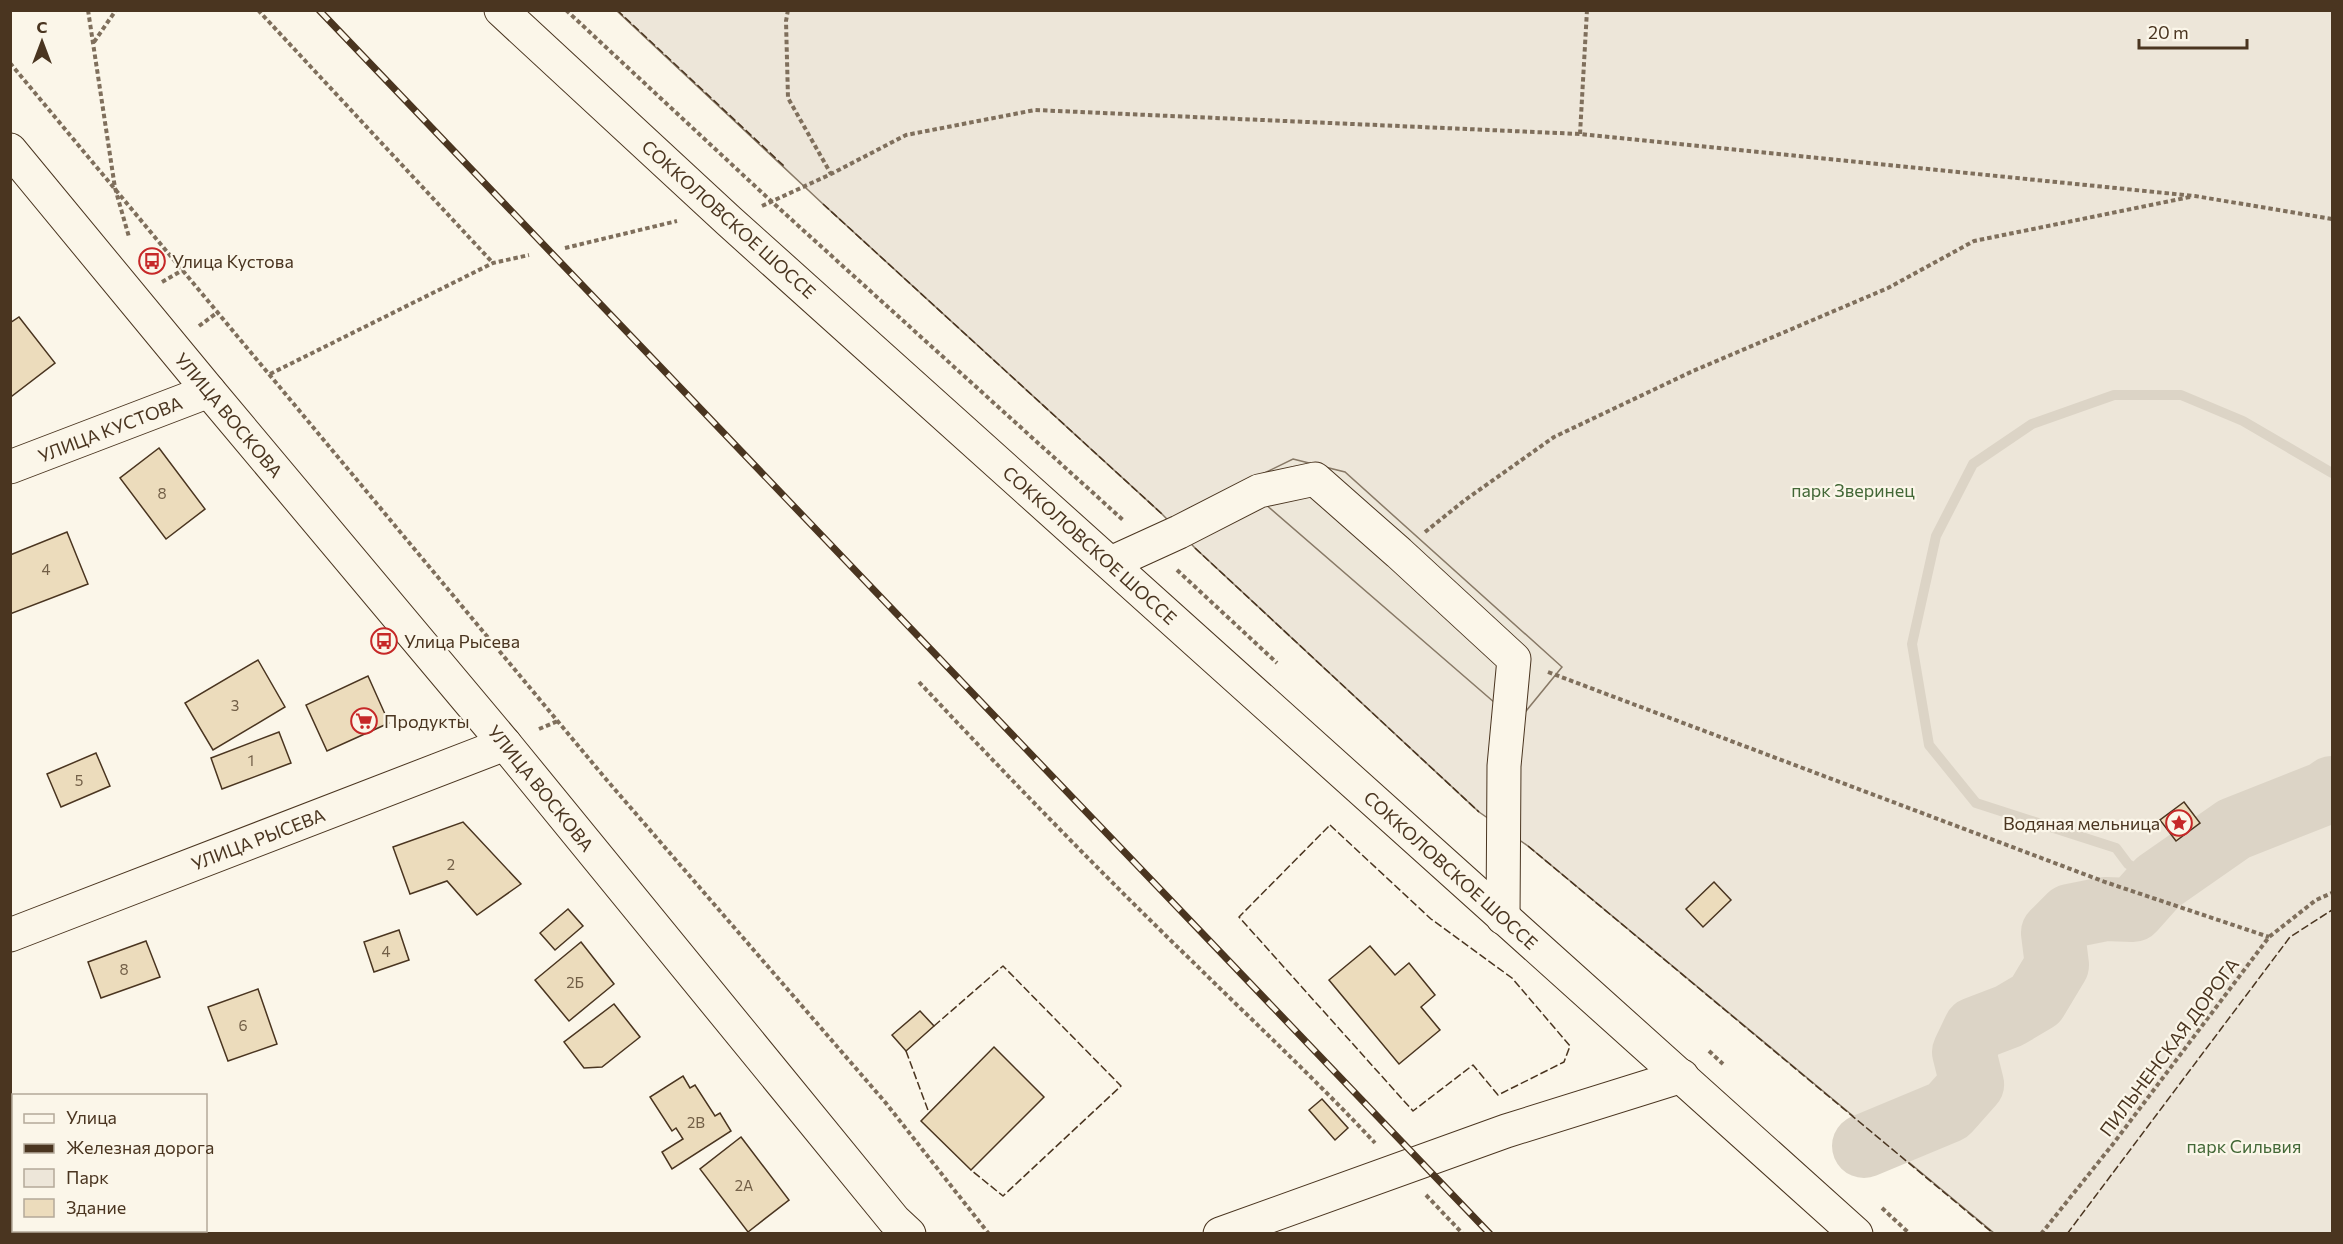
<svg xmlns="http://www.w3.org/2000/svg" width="2343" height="1244" font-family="Commissioner,sans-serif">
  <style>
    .green { fill: #ede6d9; stroke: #887966; stroke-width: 1.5 }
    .parking { fill: #ede7d9; stroke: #887966; stroke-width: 1.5 }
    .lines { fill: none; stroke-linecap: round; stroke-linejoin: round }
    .stream { stroke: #dcd4c6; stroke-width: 10 }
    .river { stroke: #dcd4c6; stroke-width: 64 }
    .building { fill: #ecdcbc; stroke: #4a3520; stroke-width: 1.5 }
    .minor-casing { stroke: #4a3520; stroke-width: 35 }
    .major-casing { stroke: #4a3520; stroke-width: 35 }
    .path { stroke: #7f6f5c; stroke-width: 4; stroke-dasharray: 4.5 3; stroke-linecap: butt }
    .minor { stroke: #fbf6e9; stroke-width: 33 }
    .major { stroke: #fbf6e9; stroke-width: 33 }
    .rail-casing { stroke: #4a3520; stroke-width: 7 }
    .rail { stroke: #fbf6e9; stroke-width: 4.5; stroke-dasharray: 14; stroke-linecap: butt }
    .fence { stroke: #4a3520; stroke-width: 1.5; stroke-dasharray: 8 3; stroke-linecap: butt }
    .labels { text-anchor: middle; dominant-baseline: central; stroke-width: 4.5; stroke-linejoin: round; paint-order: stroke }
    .number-label { font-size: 15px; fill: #725f47 }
    .street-label { font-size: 18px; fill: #4a3520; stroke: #fbf6e9 }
    .poi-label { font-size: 18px; fill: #4a3520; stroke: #fbf6e9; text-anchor: start }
    .park-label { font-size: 18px; fill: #436837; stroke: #fbf6e9 }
  </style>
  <rect width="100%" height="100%" fill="#fbf6e9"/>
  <path class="green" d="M617,11h1715v1222h-338l-466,-387 -49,-34 -284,-264 -33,-34 -339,-310z"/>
  <path class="parking" d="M1293,459l52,13 217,195 -45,55 -275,-238z"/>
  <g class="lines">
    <g class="stream">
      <path d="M2158,882l-30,-18 -12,-16 -140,-45 -47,-58 -17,-101 24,-108 37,-72 59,-40 82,-29h67l62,26 89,52"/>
      <path d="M1918,1124l28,4 28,-6 8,-18 -10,-20"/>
    </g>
    <path class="river" d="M1864,1146l84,-35 24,-27 -8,-32 11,-23 34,-13 27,-16 21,-35 -4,-32 17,-17 35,-7 28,1 25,-28 76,-53 91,-36 7,-5"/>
  </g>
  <g class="building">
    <path d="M19,317l36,46 -43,33 -2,-2v-71z"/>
    <path d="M159,448l46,61 -39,30 -46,-61z"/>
    <path d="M67,532l21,52 -78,30v-59z"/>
    <path d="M258,660l27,47 -72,43 -28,-47z"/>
    <path d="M368,676l21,47 -62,28 -21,-46z"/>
    <path d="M279,732l12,31 -69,26 -11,-31z"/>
    <path d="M96,753l14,33 -49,21 -14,-33z"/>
    <path d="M2184,802l16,21 -24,18 -16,-21z"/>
    <path d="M463,822l58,62 -44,31 -30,-34 -37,13 -17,-47z"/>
    <path d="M1714,882l17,18 -28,27 -17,-18z"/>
    <path d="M568,909l15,17 -28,24 -15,-17z"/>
    <path d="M399,930l10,30 -35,12 -10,-30z"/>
    <path d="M146,941l14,36 -59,21 -13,-36z"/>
    <path d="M581,942l33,42 -45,37 -34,-41z"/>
    <path d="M1370,946l25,29 14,-12 26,32 -14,12 19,23 -41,34 -70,-84z"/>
    <path d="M258,989l19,55 -49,17 -20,-54z"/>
    <path d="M614,1004l26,33 -38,30 -18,1 -20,-26z"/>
    <path d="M920,1011l14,15 -28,25 -14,-16z"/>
    <path d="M994,1047l50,50 -73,73 -50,-49z"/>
    <path d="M683,1076l7,12 5,-3 20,31 5,-3 11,18 -59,38 -10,-17 21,-13 -7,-11 -4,3 -22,-34z"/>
    <path d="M1322,1099l26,29 -13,12 -26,-30z"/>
    <path d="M741,1137l48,63 -41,32 -48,-63z"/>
  </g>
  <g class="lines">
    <g class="minor-casing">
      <g id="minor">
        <path d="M10,150l199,241 296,353"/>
        <path d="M10,467l199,-76"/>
        <path d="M1111,563l68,-31 80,-41 56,-12 84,74 115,106 -10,107 -1,152"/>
      </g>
    </g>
    <g class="major-casing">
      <g id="major">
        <path d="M501,10l228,211 1127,1013"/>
        <path d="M10,935l495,-191 389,476 15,14"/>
        <path d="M1220,1234l286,-103 176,-55"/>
      </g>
    </g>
    <g class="path">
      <path d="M88,10l27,178 14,49"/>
      <path d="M258,10l235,253"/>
      <path d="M566,10l205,191 352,319"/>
      <path d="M788,10l-2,11 2,77 43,76"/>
      <path d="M94,42l22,-32"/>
      <path d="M10,63l595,715 280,324 104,132"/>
      <path d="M1580,134l7,-124"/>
      <path d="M762,206l69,-32 75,-39 129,-25 545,24 615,62 137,23"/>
      <path d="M565,248l112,-27"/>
      <path d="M162,282l21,-12"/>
      <path d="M199,326l19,-14"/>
      <path d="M270,374l223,-111 36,-8"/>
      <path d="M1425,532l40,-32 89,-63 139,-66 195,-83 86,-47 216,-44"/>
      <path d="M1177,570l100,93"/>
      <path d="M1548,672l557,210 164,55"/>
      <path d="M919,682c90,96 181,190 276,282 60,59 122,117 180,179"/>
      <path d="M539,729l19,-8"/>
      <path d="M1709,1051l14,13"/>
      <path d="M1426,1195l37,39"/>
      <path d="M1882,1208l28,26"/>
      <path d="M2041,1234l72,-90 156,-207 47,-37 16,-7"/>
    </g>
    <use href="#minor" class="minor"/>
    <use href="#major" class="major"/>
    <g class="rail-casing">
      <path id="rail" d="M319,10l1171,1224"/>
    </g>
    <use href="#rail" class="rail"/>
    <g class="fence">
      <path d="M617,10l167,156"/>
      <path d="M823,204l339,310"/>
      <path d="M1195,548l284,264"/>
      <path d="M1330,825l101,94 81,59 58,68 -6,16 -66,33 -25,-30 -60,46 -174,-194z"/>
      <path d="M1528,846l466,388"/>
      <path d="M934,1026l69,-60 118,120 -118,110 -32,-26"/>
      <path d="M906,1051l23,62"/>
      <path d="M2067,1234l223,-297 42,-27"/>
    </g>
  </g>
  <defs>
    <g id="bus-ring" transform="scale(1.35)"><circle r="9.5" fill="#fbf6e9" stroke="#c62828" stroke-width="1.5"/><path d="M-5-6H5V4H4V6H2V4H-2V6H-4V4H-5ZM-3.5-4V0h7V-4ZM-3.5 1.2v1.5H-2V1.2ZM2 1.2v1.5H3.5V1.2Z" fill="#c62828"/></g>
    <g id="supermarket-ring" transform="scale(1.35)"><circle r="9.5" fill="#fbf6e9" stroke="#c62828" stroke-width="1.5"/><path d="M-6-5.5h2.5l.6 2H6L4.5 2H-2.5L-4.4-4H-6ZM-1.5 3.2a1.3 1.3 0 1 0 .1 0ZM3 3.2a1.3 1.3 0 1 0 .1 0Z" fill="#c62828"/></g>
    <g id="sight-ring" transform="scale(1.35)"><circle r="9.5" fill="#fbf6e9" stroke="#c62828" stroke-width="1.5"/><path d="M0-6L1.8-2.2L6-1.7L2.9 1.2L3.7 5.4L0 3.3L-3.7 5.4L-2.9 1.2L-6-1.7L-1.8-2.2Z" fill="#c62828"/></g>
  </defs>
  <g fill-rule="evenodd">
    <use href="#bus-ring" x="152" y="261"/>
    <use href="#bus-ring" x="384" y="641"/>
    <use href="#supermarket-ring" x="364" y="721"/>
    <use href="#sight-ring" x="2179" y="823"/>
  </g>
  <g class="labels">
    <g class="number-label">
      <text x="162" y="493">8</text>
      <text x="46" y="569">4</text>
      <text x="235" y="705">3</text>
      <text x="251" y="760">1</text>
      <text x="79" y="780">5</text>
      <text x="451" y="864">2</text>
      <text x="386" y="951">4</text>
      <text x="124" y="969">8</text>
      <text x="575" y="982">2Б</text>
      <text x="243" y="1025">6</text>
      <text x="696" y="1122">2В</text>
      <text x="744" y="1185">2А</text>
    </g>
    <g class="street-label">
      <text transform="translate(729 219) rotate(42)">СОККОЛОВСКОЕ ШОССЕ</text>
      <text transform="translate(229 415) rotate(50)">УЛИЦА ВОСКОВА</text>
      <text transform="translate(110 429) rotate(-21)">УЛИЦА КУСТОВА</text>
      <text transform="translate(1090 545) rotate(42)">СОККОЛОВСКОЕ ШОССЕ</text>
      <text transform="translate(541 788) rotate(51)">УЛИЦА ВОСКОВА</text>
      <text transform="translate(258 839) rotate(-21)">УЛИЦА РЫСЕВА</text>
      <text transform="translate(1451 870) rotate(42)">СОККОЛОВСКОЕ ШОССЕ</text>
      <text transform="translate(2169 1047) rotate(-53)">ПИЛЬНЕНСКАЯ ДОРОГА</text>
    </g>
    <g class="poi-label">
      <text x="172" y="261">Улица Кустова</text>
      <text x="404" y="641">Улица Рысева</text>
      <text x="384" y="721">Продукты</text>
      <text x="2160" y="823" text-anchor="end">Водяная мельница</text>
    </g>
    <g class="park-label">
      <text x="1853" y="490">парк Зверинец</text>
      <text x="2244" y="1146">парк Сильвия</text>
    </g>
  </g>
  <rect width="2343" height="1244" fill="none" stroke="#4a3520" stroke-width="24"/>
  <rect x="12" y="1094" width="195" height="138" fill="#fbf6e9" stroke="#b4a999" stroke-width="1.5"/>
  <rect x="24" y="1114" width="30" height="9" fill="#fbf6e9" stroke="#b4a999" stroke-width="1.5"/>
  <text x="66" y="1124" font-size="18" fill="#4a3520">Улица</text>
  <rect x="24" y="1144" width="30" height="9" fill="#4a3520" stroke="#b4a999" stroke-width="1.5"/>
  <text x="66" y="1154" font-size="18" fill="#4a3520">Железная дорога</text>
  <rect x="24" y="1169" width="30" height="18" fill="#ede6d9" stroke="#b4a999" stroke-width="1.5"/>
  <text x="66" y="1184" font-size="18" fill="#4a3520">Парк</text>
  <rect x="24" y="1199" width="30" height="18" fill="#ecdcbc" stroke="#b4a999" stroke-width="1.5"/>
  <text x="66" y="1214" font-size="18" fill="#4a3520">Здание</text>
  <g transform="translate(42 42)" stroke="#fbf6e9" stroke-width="4.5" paint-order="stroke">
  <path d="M0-4.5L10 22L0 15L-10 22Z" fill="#4a3520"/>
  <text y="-9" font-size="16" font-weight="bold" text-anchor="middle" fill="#4a3520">С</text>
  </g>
  <path d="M2139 39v9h108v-9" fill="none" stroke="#4a3520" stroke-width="3"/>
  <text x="2148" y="39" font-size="18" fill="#4a3520" stroke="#fbf6e9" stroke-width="4.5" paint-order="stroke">20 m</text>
</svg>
